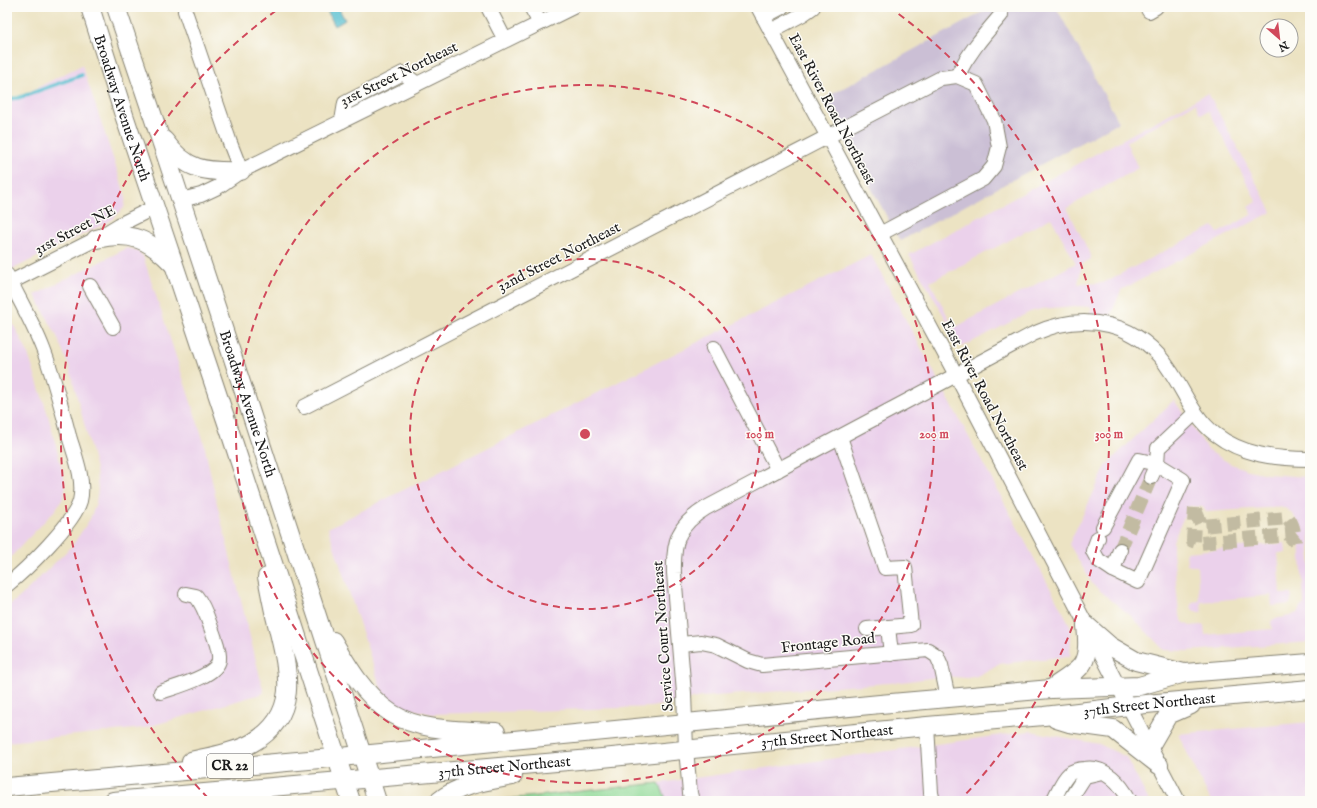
<svg xmlns="http://www.w3.org/2000/svg" width="1317" height="808" font-family="'IM FELL English',serif">
  <style>
    .built { fill: #ebd1eb; fill-rule: evenodd }
    .industrial { fill: #cbbfd5 }
    .green { fill: #8dd894; stroke: #547a58 }
    .water { fill: #53becf; stroke: #386d76 }
    .lines { fill: none; stroke-linecap: round; stroke-linejoin: round }
    .stream { stroke: #53becf; stroke-width: 3.5 }
    .minor-tunnel { stroke: #c2bba2; stroke-width: 14; stroke-dasharray: 14 7; stroke-linecap: butt }
    .minor-casing { stroke: #848070; stroke-width: 16 }
    .major-casing { stroke: #848070; stroke-width: 20 }
    .minor { stroke: #fff; stroke-width: 14 }
    .major { stroke: #fff; stroke-width: 18 }
    .ring { fill: none; stroke: #d1495b; stroke-width: 2; stroke-dasharray: 7 5 }
    .labels { text-anchor: middle; dominant-baseline: central; stroke-width: 3; stroke-linejoin: round; paint-order: stroke }
    .shield { fill: #fdfcf7; stroke: #605f5e; stroke-width: 1 }
    .shield-label { font-size: 14px; font-weight: bold; fill: #1c1c1c }
    .street-label { font-size: 15px; fill: #1c1c1c; stroke: #fdfcf7 }
    .centre { fill: #d1495b; stroke: #fdfcf7; stroke-width: 2 }
    .ring-label { font-size: 12px; text-anchor: middle; font-weight: bold; fill: #d1495b; stroke: #fdfcf7; stroke-width: 3; stroke-linejoin: round; paint-order: stroke }
  </style>
  <rect width="100%" height="100%" fill="#fdfcf7"/>
  <filter id="ink" filterUnits="userSpaceOnUse"><feTurbulence type="fractalNoise" baseFrequency=".025" numOctaves="2"/><feDisplacementMap in="SourceGraphic" scale="8" xChannelSelector="R" yChannelSelector="G"/><feConvolveMatrix kernelMatrix="1 2 1 2 8 2 1 2 1" color-interpolation-filters="sRGB"/></filter>
  <filter id="wash" filterUnits="userSpaceOnUse"><feTurbulence type="fractalNoise" baseFrequency=".012" numOctaves="4" result="noise"/><feDisplacementMap in="SourceGraphic" scale="16" xChannelSelector="R" yChannelSelector="G"/><feGaussianBlur stdDeviation="0.9" result="paint"/><feColorMatrix in="noise" values="0 0 0 0 0 0 0 0 0 0 0 0 0 0 0 0 0 1.4 0 .05"/><feComposite in="paint" operator="in"/></filter>
  <g filter="url(#wash)">
    <rect width="100%" height="100%" fill="#ece3c3"/>
    <g class="built">
      <path d="M82,65l44,132 -2,11 -14,13 -103,51v-169z"/>
      <path d="M1208,93l64,119 -151,78 -11,28 -21,-4 3,-7 -18,-1 -33,3 -11,3 -68,35 -53,-92zM1195,103l5,11 9,-3 48,91 -9,5 5,7 -35,19 -5,-7 -110,57 -25,1 4,-20 9,-5 -3,-9 -21,-42 71,-40 -12,-26zM1051,218l25,45 -122,65 -24,-46z"/>
      <path d="M127,248l9,2 7,6 60,183 14,65 47,189 -120,35 -137,14v-135l13,-10 52,-51 18,-27 6,-16 2,-13 -2,-21 -27,-103 -13,-32 -21,-39z"/>
      <path d="M871,255l199,370 1,13 -1,18 -71,8 -22,12 -10,2 -23,-2 -42,6 -200,15 -51,10 -219,7 -34,-8 -9,-6 -6,-8 -4,-9 -51,-155z"/>
      <path d="M7,312l20,39 21,64 17,66v11l-3,8 -7,10 -48,51z"/>
      <path d="M1174,400l35,51 22,13 17,6 19,4 40,3 2,-6h1v171l-123,9 -23,-1 -32,-33 -39,-32 -24,-41 38,-80zM1189,506l14,1 3,5 74,-5 7,2 6,5 6,11 5,79 -7,9 -7,3 -16,3 -3,2 1,8 -67,6 -1,-9 -3,-1 -11,1 -7,-4 -4,-8 -6,-62v-11z"/>
      <path d="M1285,543l1,10h-8l3,41h10l1,3 -2,7 -18,2 -1,-11 -70,7 1,10h-7l-3,-3 -1,-4 2,-3 6,-1 -2,-35h-7l-3,-2 -1,-12z"/>
      <path d="M1310,722v79h-99l-33,-67z"/>
      <path d="M1030,731l69,13 27,13 23,44h-482l-8,-18z"/>
    </g>
    <path class="industrial" d="M992,7h64l63,115 -219,119 -77,-142z"/>
    <path class="green" d="M659,783l8,18h-178z"/>
    <path class="water" d="M325,7h13l7,13 -10,6z"/>
    <g class="lines">
      <path class="stream" d="M7,99l11,-1 64,-23"/>
    </g>
  </g>
  <g filter="url(#ink)">
    <g class="lines">
      <g class="minor-tunnel">
        <path d="M1195,508l-2,33 7,2 89,-8 6,7"/>
        <path d="M1195,510l7,16 86,-8c6,7 6,15 7,24"/>
        <path d="M1120,550l31,-73"/>
      </g>
      <g class="minor-casing">
        <g id="minor">
          <path d="M488,7l17,33"/>
          <path d="M531,7l9,16"/>
          <path d="M758,7l198,368 222,426"/>
          <path d="M1147,7l2,4 7,-4"/>
          <path d="M185,11l45,132 11,28"/>
          <path d="M763,17l19,-10"/>
          <path d="M771,31l32,-17 10,-7"/>
          <path d="M957,76c12,-24 27,-41 44,-61"/>
          <path d="M342,121l3,-18 58,-30 14,11"/>
          <path d="M181,200l20,-5 17,-8 23,-16 332,-164"/>
          <path d="M7,275c12,24 26,48 36,74 11,28 18,57 26,87 6,20 16,44 11,65 -6,22 -54,69 -73,84"/>
          <path d="M11,282l85,-43 23,-14 36,-18"/>
          <path d="M90,286l23,41"/>
          <path d="M714,348l64,122"/>
          <path d="M304,407l637,-329 16,-2 19,8 18,36 5,27 -5,19 -11,13 -103,55"/>
          <path d="M840,437l45,131 20,-1 6,58 -44,4"/>
          <path d="M1151,477l6,-13 1,-16 37,-35"/>
          <path d="M1098,538l-5,13 5,9 15,10 25,12 45,-102 -26,-16 -18,-4 -36,67"/>
          <path d="M1113,570l7,-20"/>
          <path d="M888,627l3,27"/>
          <path d="M681,644l20,-2 15,3 32,16 14,4 166,-15 9,6 4,9 7,33"/>
          <path d="M161,692c14,-5 56,-16 58,-32 1,-9 -3,-18 -6,-27 -5,-13 -8,-26 -17,-37l-10,-2"/>
          <path d="M927,726l4,67 2,8"/>
          <path d="M692,801l-2,-8 -4,-44 -2,-56 -10,-120c-1,-32 4,-48 32,-65l327,-174c52,-24 107,-12 138,38 14,21 23,46 44,62 27,21 61,25 95,25"/>
          <path d="M1053,801c5,-9 9,-21 16,-27 5,-4 10,-5 15,-5 21,-4 37,15 46,32"/>
          <path d="M1069,801l16,-25 13,-3"/>
        </g>
      </g>
      <g class="major-casing">
        <g id="major">
          <path id="s1" d="M90,7l34,108 108,323 119,363"/>
          <path id="s2" d="M116,7c90,264 175,529 261,794"/>
          <path d="M164,140c22,31 41,32 77,31"/>
          <path d="M96,239c35,-8 53,0 77,25"/>
          <path d="M1086,625l24,21 26,15 48,12"/>
          <path d="M333,641c15,26 32,55 58,72 30,19 71,17 105,19"/>
          <path d="M1051,689c9,-7 27,-17 32,-26 6,-11 4,-26 3,-38"/>
          <path d="M1056,719l13,4 44,6 46,36"/>
          <path d="M1150,746l18,-31 23,-10"/>
          <path d="M191,761c20,-5 43,-8 61,-18 49,-28 36,-73 25,-119 -4,-15 -7,-32 -10,-47"/>
          <path d="M7,787l313,-28 560,-55 171,-15 88,-3 46,-13 125,-10"/>
          <path id="s3" d="M113,801l489,-43 325,-32 117,-10 102,-12 164,-15"/>
          <path d="M439,801c21,-17 48,-20 74,-25"/>
        </g>
      </g>
      <use href="#minor" class="minor"/>
      <use href="#major" class="major"/>
    </g>
  </g>
  <g class="ring">
    <circle cx="585" cy="434" r="175"/>
    <circle cx="585" cy="434" r="349"/>
    <path d="M208 798A524 524 0 0 1 281 7M889 7A524 524 0 0 1 962 798"/>
  </g>
  <g class="labels">
    <rect class="shield" x="207" y="754" width="46" height="24" rx="3"/>
    <g class="shield-label">
      <text x="230" y="766">CR 22</text>
    </g>
    <g class="street-label">
      <text transform="translate(399 74) rotate(-26)">31st Street Northeast</text>
      <text stroke="none"><textPath href="#s1" startOffset="106">Broadway Avenue North</textPath></text>
      <text transform="translate(832 109) rotate(62)">East River Road Northeast</text>
      <text transform="translate(75 230) rotate(-28)">31st Street NE</text>
      <text transform="translate(559 257) rotate(-27)">32nd Street Northeast</text>
      <text transform="translate(985 395) rotate(62)">East River Road Northeast</text>
      <text stroke="none"><textPath href="#s2" startOffset="418">Broadway Avenue North</textPath></text>
      <text transform="translate(663 636) rotate(-94)">Service Court Northeast</text>
      <text transform="translate(828 643) rotate(-6)">Frontage Road</text>
      <text stroke="none"><textPath href="#s3" startOffset="1041">37th Street Northeast</textPath></text>
      <text stroke="none"><textPath href="#s3" startOffset="717">37th Street Northeast</textPath></text>
      <text stroke="none"><textPath href="#s3" startOffset="393">37th Street Northeast</textPath></text>
    </g>
  </g>
  <circle cx="585" cy="434" r="6" class="centre"/>
  <g class="ring-label">
    <text x="760" y="438">100 m</text>
    <text x="934" y="438">200 m</text>
    <text x="1109" y="438">300 m</text>
  </g>
  <rect width="1317" height="808" fill="none" stroke="#fdfcf7" stroke-width="24"/>
  <g transform="translate(1279 38) rotate(152)"><circle r="19" fill="#fdfcf7" stroke="#a3a29f"/>
  <path d="M0-3L7 15L0 10L-7 15Z" fill="#d1495b"/>
  <text y="-6" font-size="11" font-weight="bold" text-anchor="middle" fill="#1c1c1c">N</text>
  </g>
</svg>
